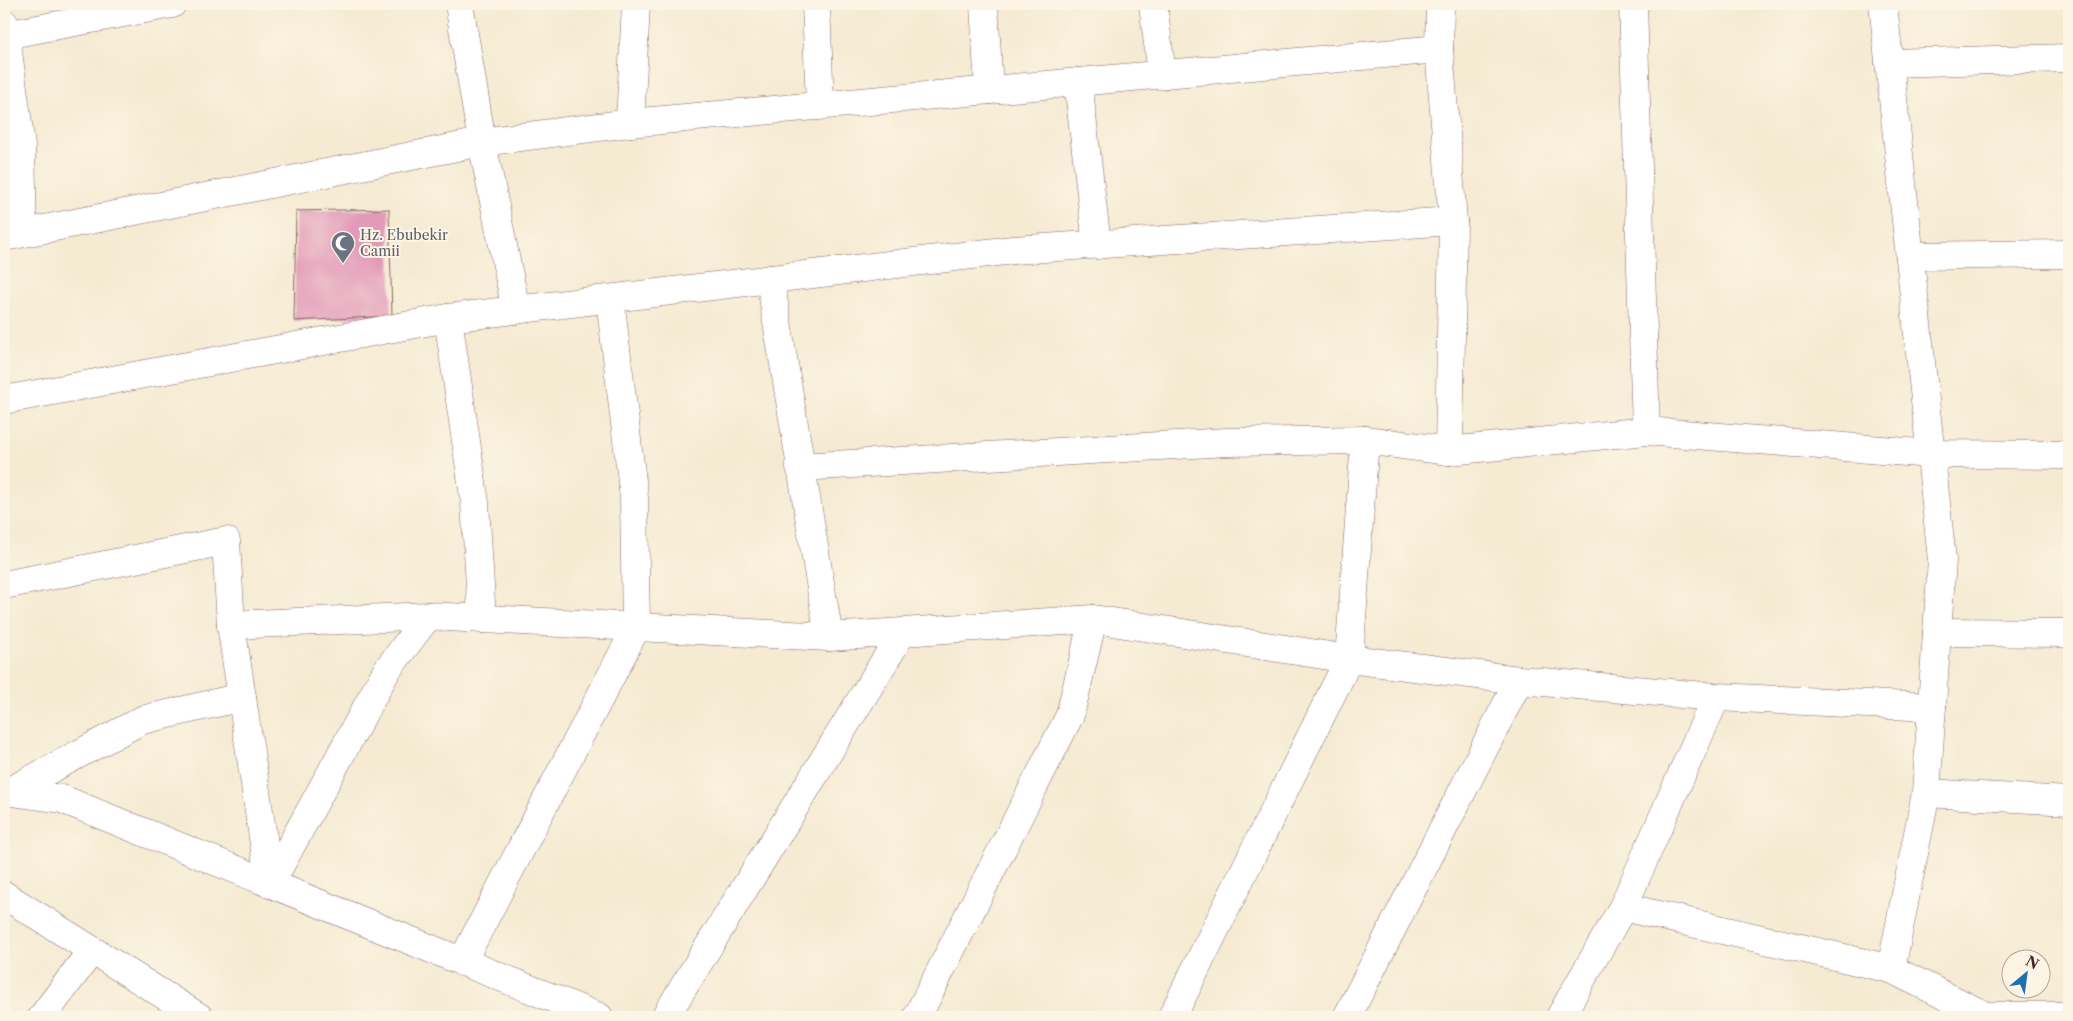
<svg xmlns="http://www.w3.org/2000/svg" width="2073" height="1021" font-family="'Libre Caslon Text',serif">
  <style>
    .building { fill: #e29ab8 }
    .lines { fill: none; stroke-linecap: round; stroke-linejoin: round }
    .street-casing { stroke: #866666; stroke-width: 29 }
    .secondary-casing { stroke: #866666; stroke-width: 29 }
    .street { stroke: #fff; stroke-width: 28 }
    .secondary { stroke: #fff; stroke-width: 28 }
    .labels { text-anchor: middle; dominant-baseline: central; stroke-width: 4; stroke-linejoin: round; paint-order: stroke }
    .worship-label { font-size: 14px; fill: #5b616d; stroke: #fcf5e5; text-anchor: start }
  </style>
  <rect width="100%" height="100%" fill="#fcf5e5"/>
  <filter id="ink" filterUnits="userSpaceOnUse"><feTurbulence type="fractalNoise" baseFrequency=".02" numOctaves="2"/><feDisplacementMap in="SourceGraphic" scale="10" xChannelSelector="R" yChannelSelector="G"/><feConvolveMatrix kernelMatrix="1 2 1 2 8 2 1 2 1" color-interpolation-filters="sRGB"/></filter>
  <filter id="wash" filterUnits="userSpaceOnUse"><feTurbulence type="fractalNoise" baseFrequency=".0096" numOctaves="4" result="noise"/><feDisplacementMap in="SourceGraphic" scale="20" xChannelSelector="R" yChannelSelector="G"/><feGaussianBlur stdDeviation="1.12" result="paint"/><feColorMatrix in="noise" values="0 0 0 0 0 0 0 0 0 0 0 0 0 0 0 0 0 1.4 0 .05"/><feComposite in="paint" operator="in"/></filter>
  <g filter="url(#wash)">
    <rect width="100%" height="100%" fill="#f5ebd3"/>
    <g id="blocks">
      <path class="building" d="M389,209l3,107 -98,5 2,-110z"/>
    </g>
  </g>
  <g filter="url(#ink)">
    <use href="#blocks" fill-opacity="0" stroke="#866666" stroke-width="1"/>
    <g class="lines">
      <g class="street-casing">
        <g id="street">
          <path d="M459,4l23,138 34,168"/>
          <path d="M816,4l4,102"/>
          <path d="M984,4l5,86"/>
          <path d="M1153,4l9,71"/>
          <path d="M1440,4l-1,45 14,172 -4,230"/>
          <path d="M1633,4l13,427"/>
          <path d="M1883,4l59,556 -16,233 -35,176"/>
          <path d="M4,23l17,123 2,87"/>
          <path d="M5,35l167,-31"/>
          <path d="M1889,63l180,-5"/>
          <path d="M1078,82l19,163"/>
          <path d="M630,123l6,-119"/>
          <path d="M4,237l478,-95 148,-19 809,-74"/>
          <path d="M1910,256l159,-2"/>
          <path d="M770,279l59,358"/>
          <path d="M448,318l27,185 7,116"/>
          <path d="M4,400l444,-82 565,-68 440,-29"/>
          <path d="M800,467l427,-25 138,-2 84,11 197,-20 285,23 138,1"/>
          <path d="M4,585l222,-44 5,84 39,259"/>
          <path d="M231,625l197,-9 401,21 264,-18 256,40 170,21 197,17 216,10"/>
          <path d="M1937,632l132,1"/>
          <path d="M4,791l58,8 537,218"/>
          <path d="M8,792l134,-72 100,-23"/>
          <path d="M1926,793l143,8"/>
          <path d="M270,884l117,-214 41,-54"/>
          <path d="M1623,907l268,62 95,47h83"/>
          <path d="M462,962l174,-334 -2,-130 -24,-199"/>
          <path d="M42,1017l50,-67"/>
          <path d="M665,1017l237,-384"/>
          <path d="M917,1017l153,-302 23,-96"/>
          <path d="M1172,1017l177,-358 16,-219"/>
          <path d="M1347,1017l172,-337"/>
          <path d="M1560,1017l63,-110 93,-210"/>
        </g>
      </g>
      <g class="secondary-casing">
        <path id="secondary" d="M4,895l195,122"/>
      </g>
      <use href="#street" class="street"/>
      <use href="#secondary" class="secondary"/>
    </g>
  </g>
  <defs>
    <g id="mosque-pin" transform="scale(1.25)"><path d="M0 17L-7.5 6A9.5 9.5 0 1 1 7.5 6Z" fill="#6b7280" stroke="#fcf5e5"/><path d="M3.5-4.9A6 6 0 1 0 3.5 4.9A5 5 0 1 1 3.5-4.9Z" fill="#fff"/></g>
  </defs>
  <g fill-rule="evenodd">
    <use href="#mosque-pin" x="343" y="243"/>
  </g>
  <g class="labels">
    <g class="worship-label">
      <text x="360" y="235">Hz. Ebubekir<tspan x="360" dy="16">Camii</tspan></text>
    </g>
  </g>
  <rect width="2073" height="1021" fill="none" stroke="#fcf5e5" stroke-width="20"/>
  <g transform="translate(2026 974) rotate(29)"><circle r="24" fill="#fcf5e5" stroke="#b59f9b"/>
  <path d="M0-4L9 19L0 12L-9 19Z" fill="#1f6fb2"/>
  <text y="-8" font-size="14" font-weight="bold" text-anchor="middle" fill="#4a1f2b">N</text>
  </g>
</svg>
